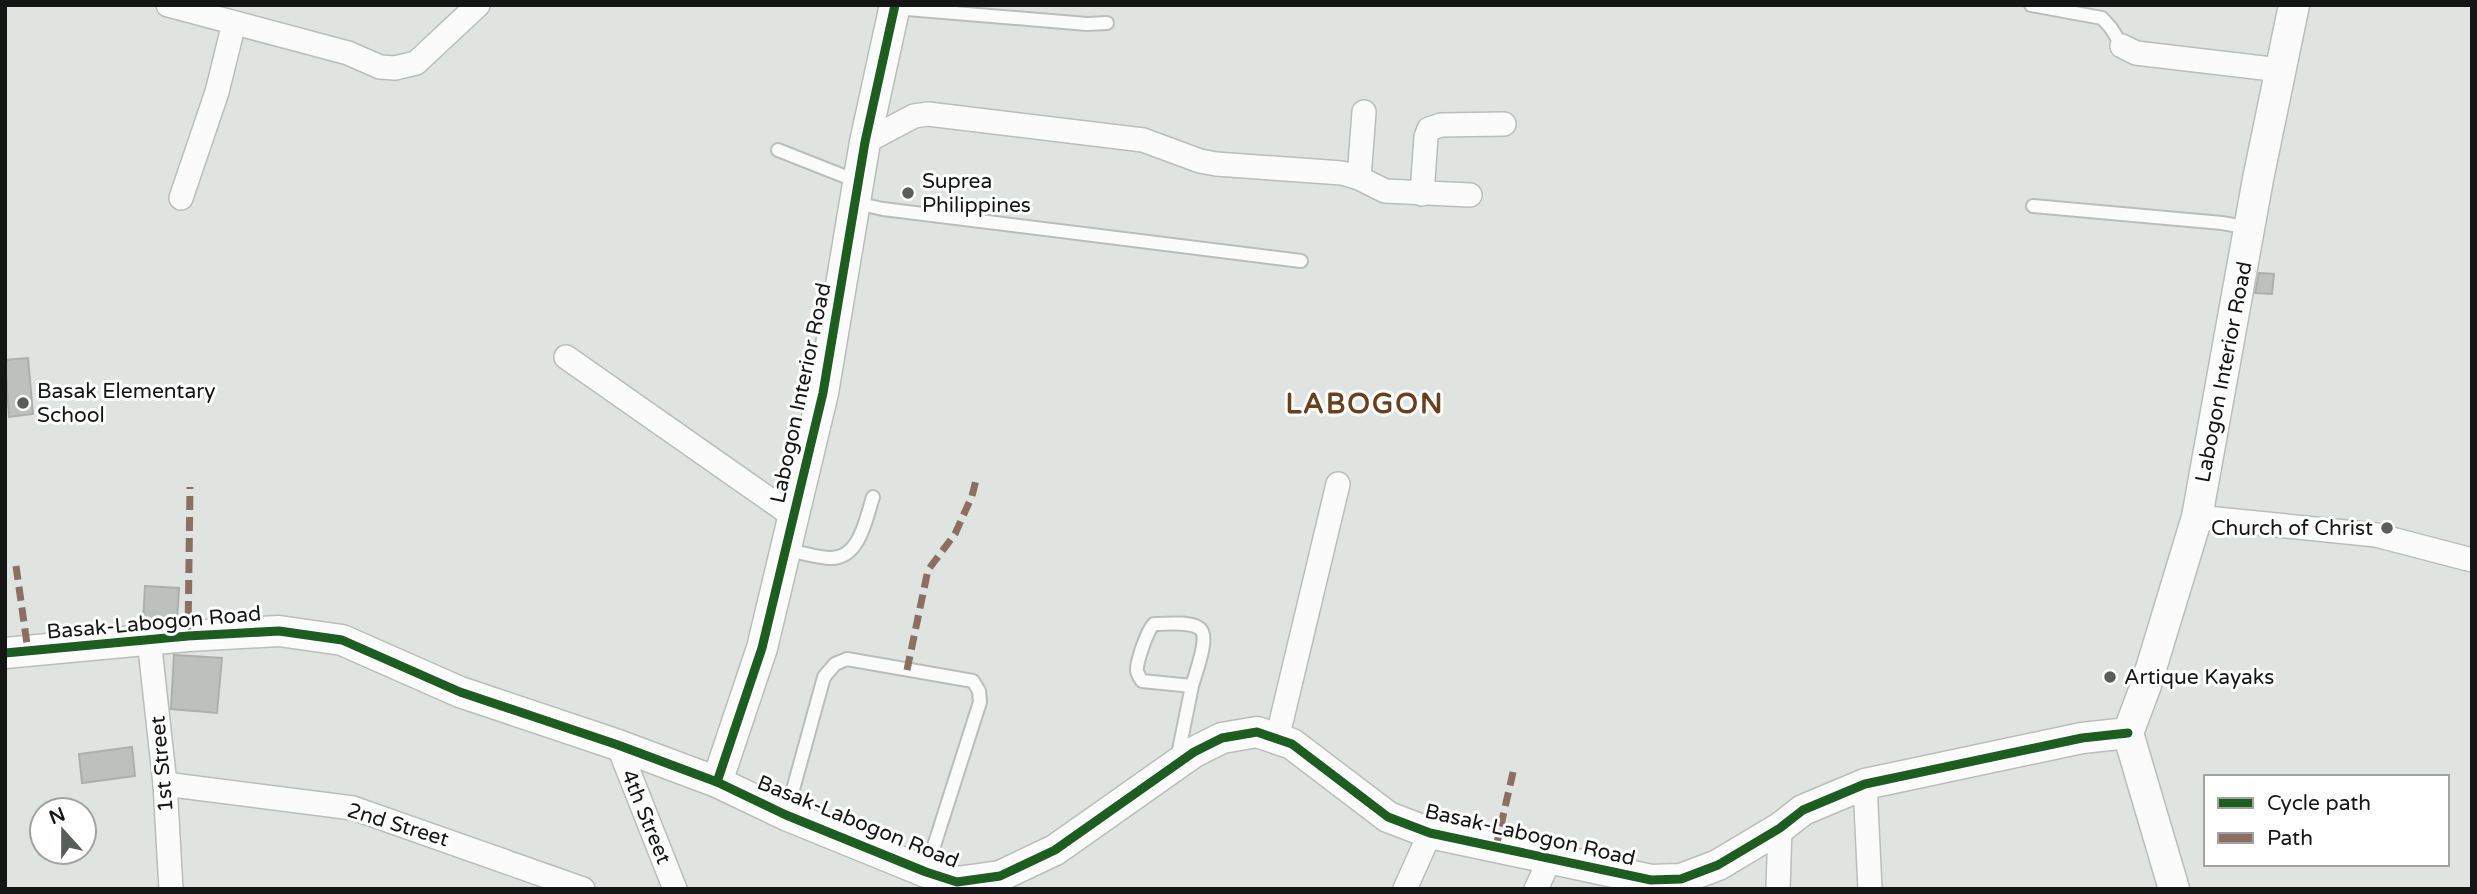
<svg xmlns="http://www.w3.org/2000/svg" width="2477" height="894" font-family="'Varela Round',sans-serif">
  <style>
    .building { fill: #bdc1bd; stroke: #acafac; stroke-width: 2 }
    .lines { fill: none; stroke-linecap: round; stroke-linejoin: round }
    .service-casing { stroke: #b9beba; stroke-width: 16 }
    .minor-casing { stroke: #b9beba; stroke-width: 26 }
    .tertiary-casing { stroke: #b9beba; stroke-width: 33 }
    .service { stroke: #fafbfa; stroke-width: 12 }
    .minor { stroke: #fafbfa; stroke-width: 23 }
    .tertiary { stroke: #fafbfa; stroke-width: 30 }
    .quiet { stroke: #8d6e63; stroke-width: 7; stroke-dasharray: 14 7; stroke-linecap: butt }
    .cycleway-casing { stroke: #fff; stroke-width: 13 }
    .cycleway { stroke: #1b5e20; stroke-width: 9 }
    .poi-dot { fill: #5a5e5b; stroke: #fff; stroke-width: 2.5 }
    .labels { text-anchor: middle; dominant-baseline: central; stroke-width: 6; stroke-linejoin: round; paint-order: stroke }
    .poi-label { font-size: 21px; fill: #131614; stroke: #fff; text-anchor: start }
    .street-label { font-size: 21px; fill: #131614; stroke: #fff }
    .district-label { font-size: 28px; font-weight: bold; letter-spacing: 2px; fill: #6b3f19; stroke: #fff }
  </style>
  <rect width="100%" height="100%" fill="#dfe4e0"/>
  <g class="building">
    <path d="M2259,273l15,1 -2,20 -17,-1z"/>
    <path d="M28,358l5,56 -24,3 -4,-57z"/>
    <path d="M145,586l34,2 -2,31 -34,4z"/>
    <path d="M174,655l48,3 -5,55 -46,-4z"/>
    <path d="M132,747l3,29 -53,7 -3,-29z"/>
  </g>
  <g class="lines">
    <g class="service-casing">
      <g id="service">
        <path d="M2031,5l71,13 9,10 11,18"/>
        <path d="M895,8l192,16 20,-1"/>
        <path d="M778,150l81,32"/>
        <path d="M856,203l27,6 418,52"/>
        <path d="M2033,206l189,17 28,5"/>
        <path d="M786,550c14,2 29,7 43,8 31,2 37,-40 44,-61"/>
        <path d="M1177,760l15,-74 -50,-5c-2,-3 -4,-6 -5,-10 -1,-9 11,-42 17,-47 13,0 34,-3 45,4 12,7 -4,46 -7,58"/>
        <path d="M786,815l38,-138 11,-13 12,-5 126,22 6,10 1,11 -54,169"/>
      </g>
    </g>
    <g class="minor-casing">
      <g id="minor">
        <path d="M168,5l180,48 32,14 15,1 21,-5 62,-58"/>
        <path d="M2122,46l14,7 144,17"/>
        <path d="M865,142l49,-26 14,-2 215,26 57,21 16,3 126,9 17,5 26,13 85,4"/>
        <path d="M1359,178l5,-66"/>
        <path d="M1422,194l4,-57 3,-8 12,-4 63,-1"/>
        <path d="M181,198l36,-106 17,-69"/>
        <path d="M566,357l227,159"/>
        <path d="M2197,517l179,18 96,25"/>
        <path d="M149,639l16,145 6,105"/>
        <path d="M1277,739l61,-255"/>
        <path d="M618,745l57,144"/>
        <path d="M165,784l188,24 230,81"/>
        <path d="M1865,784l5,105"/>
        <path d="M1405,889l25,-56"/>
        <path d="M1536,889l14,-30"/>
        <path d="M1778,889l2,-61"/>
      </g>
    </g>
    <g class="tertiary-casing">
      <g id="tertiary">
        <path d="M5,653l183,-17 91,-5 63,9 118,52 158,53 99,37 69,33 140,57 31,10 43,-6 55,-26 139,-98 28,-14 35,-6 35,12 96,73 42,16 221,47 30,-1 37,-14 62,-37 23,-18 62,-26 217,-46 46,-5"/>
        <path d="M2128,733l18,-48 51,-168 61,-338 36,-174"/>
        <path d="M2128,733l46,156"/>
        <path d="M717,782l45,-134 61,-255 42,-251 30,-137"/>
      </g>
    </g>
    <use href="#service" class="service"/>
    <use href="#minor" class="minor"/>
    <use href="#tertiary" class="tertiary"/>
    <g class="quiet">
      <path d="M16,566l12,85"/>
      <path d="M188,636l2,-149"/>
      <path d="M907,670l21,-100 27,-36 17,-38 4,-16"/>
      <path d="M1496,847l18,-79"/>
    </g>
    <g class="cycleway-casing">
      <g id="cycleway">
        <path d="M5,653l183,-17 91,-5 63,9 118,52 158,53 99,37 69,33 140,57 31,10 43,-6 55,-26 139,-98 28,-14 35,-6 35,12 96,73 42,16 221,47 30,-1 37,-14 62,-37 23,-18 62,-26 217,-46 46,-5"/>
        <path d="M717,782l45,-134 61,-255 42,-251 30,-137"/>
      </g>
    </g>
    <use href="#cycleway" class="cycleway"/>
  </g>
  <g class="poi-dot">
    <circle cx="908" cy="193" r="7"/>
    <circle cx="23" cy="403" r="7"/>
    <circle cx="2387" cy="528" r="7"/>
    <circle cx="2110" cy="677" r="7"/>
  </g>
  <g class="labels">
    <g class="poi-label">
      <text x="922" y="181">Suprea<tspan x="922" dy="24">Philippines</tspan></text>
      <text x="37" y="391">Basak Elementary<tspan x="37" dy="24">School</tspan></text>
      <text x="2373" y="528" text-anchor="end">Church of Christ</text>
      <text x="2124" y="677">Artique Kayaks</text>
    </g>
    <g class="street-label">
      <text transform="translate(2224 372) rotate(-79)">Labogon Interior Road</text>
      <text transform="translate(801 393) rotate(-78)">Labogon Interior Road</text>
      <text transform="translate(154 623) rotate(-5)">Basak-Labogon Road</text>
      <text transform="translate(162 764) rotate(-95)">1st Street</text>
      <text transform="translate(646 817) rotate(68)">4th Street</text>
      <text transform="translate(858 822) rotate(22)">Basak-Labogon Road</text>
      <text transform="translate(398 825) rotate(17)">2nd Street</text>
      <text transform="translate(1530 835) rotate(13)">Basak-Labogon Road</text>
    </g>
    <g class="district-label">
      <text x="1365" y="404">LABOGON</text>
    </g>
  </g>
  <rect width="2477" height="894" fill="none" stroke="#131614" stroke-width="14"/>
  <rect x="2204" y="775" width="245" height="91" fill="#ffffff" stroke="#a1a2a1" stroke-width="2"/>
  <rect x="2218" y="798" width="35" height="10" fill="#1b5e20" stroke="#a1a2a1" stroke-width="2"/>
  <text x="2267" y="810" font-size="21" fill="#131614">Cycle path</text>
  <rect x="2218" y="833" width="35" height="10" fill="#8d6e63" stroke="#a1a2a1" stroke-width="2"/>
  <text x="2267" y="845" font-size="21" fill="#131614">Path</text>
  <g transform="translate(63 831) rotate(339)"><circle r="33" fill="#ffffff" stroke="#a1a2a1" stroke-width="2"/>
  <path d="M0-5L12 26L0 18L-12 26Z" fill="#5a5e5b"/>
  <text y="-10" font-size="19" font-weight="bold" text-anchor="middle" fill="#131614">N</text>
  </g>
</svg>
